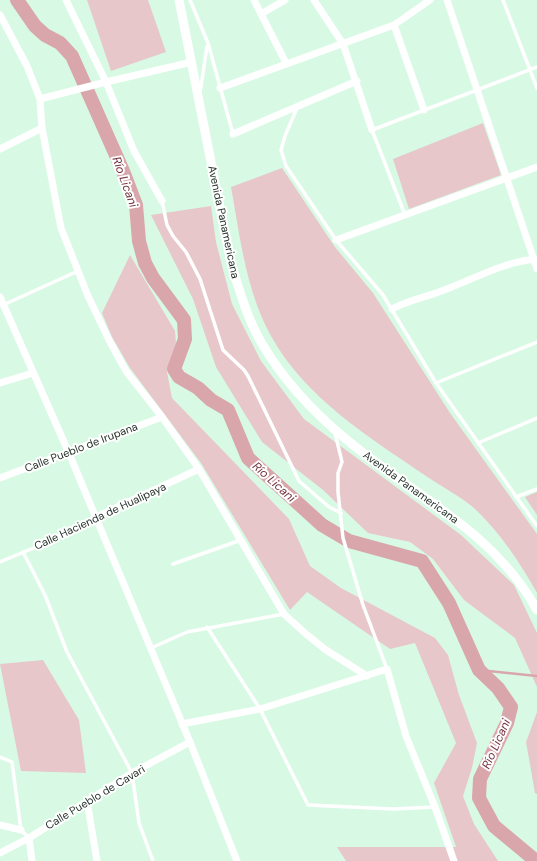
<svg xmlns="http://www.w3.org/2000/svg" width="537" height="861" font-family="'DM Sans',sans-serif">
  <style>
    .green { fill: #e8c7ca }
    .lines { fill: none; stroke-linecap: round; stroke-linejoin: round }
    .stream { stroke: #d9a6ac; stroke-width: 2.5 }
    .river { stroke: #d9a6ac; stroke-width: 14 }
    .service { stroke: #fff; stroke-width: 3.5 }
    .minor { stroke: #fff; stroke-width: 7 }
    .secondary { stroke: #fff; stroke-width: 9 }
    .labels { text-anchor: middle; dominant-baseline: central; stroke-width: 4; stroke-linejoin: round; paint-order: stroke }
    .street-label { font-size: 11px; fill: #26332b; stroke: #fff }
    .water-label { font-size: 12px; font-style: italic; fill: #75353f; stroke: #fff }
  </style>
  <rect width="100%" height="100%" fill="#d8fae5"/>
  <g class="green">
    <path d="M87,0h61l18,52 -55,19z"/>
    <path d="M483,123l18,52 -92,34 -16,-50z"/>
    <path d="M282,168l53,79 38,46 77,120 87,121v59c-17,-30 -37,-61 -63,-85 -14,-12 -32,-21 -48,-32 -57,-39 -121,-78 -155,-140 -25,-45 -31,-99 -40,-149z"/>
    <path d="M211,206l5,36 16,62 29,57 43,58 157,116 53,50 23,48v54l-22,-49 -51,-38 -31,-41 -23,-17 -42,-9 -45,-43 -61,-48 -46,-75 -23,-68 -42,-84z"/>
    <path d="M130,255l45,76 1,13 -9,28 5,26 117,121 21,47 31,22 94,50 13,17 11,40 18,48 -5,25 -9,28 11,28 24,37h-152l-9,-14h119l-22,-64 22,-40 -41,-100 -25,6 -83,-57 -17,18 -89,-147 -71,-95 -18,-31 -10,-24z"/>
    <path d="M537,492v23l-12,-18z"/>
    <path d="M43,660l36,60 7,53 -65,-2 -21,-107z"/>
    <path d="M537,712v82l-2,-1 -9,-51z"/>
  </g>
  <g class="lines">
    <path class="stream" d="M479,670l58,6"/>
    <path class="river" d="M17,0l18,26 10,9 15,8 12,13 51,115 13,34 3,36 6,22 8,15 31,42 1,19 -11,30 5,8 19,11 13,12 17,10 20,48 74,67 27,16 73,20 27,42 30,67 19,18 13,19 -4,16 -27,56 -1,19 15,28 42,35"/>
    <g class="service">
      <path d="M190,0l18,43 25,91"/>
      <path d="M503,0l34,88"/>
      <path d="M200,93l7,-47"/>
      <path d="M297,108l-12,28 -4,14 5,16 50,74 47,55 53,88 101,143"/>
      <path d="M162,201l5,24 6,11 13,16 14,27 23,71 21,20 4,6 51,105 30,26 12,6"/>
      <path d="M405,215l-33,-85 165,-63"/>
      <path d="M3,305l75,-34"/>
      <path d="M436,383l101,-41"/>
      <path d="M335,433l7,29 -4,11v19l5,46 20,67 24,64"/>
      <path d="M478,443l59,-25"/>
      <path d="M516,497l21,-8"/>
      <path d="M23,552l22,43 22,57 65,121 7,50 14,38"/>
      <path d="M0,562l41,-17 53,-27"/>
      <path d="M173,564l68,-24"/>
      <path d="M207,627l53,82 48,96 85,4 42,-2"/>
      <path d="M151,648l36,-16 97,-18"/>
      <path d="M0,757l12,5 9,68 8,8"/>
    </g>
    <g class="minor">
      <path d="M66,0l40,82 28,69 28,50"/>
      <path d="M254,0l32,63"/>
      <path d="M314,0l29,44 29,86"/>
      <path d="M447,0l90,269"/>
      <path d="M261,14l24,-14"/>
      <path d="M0,15l27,51 13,33 2,29 19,100 27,68 21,44 17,31 36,46 37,52 85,145 22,20 20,16 41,26"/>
      <path d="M394,25l30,85"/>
      <path d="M220,88l174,-63 36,-25"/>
      <path d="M40,99l66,-17 86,-20"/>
      <path d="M233,134l124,-53"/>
      <path d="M0,149l42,-21"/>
      <path d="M336,240l201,-73"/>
      <path d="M0,297l68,154 122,291 47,119"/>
      <path d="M392,309c17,-9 35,-12 52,-19 30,-11 61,-29 93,-31"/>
      <path d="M0,383l33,-10"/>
      <path d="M0,478l162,-61"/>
      <path d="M94,518l105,-49"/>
      <path d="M182,724l78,-15 127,-40 19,67 29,71 19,54"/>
      <path d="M87,801l10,60"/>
      <path d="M0,825l21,5"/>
      <path d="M29,838l3,23"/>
      <path d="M0,853l29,-15 103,-65 58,-31"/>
    </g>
    <path class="secondary" d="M179,0l52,263c8,26 16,55 30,79 22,38 52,70 86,98 67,56 146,90 190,170"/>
  </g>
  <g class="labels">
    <g class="street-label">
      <text transform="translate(224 222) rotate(78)">Avenida Panamericana</text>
      <text transform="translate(81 447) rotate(-21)">Calle Pueblo de Irupana</text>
      <text transform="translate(411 487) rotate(36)">Avenida Panamericana</text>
      <text transform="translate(100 516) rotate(-25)">Calle Hacienda de Hualipaya</text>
      <text transform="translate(95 797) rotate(-31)">Calle Pueblo de Cavari</text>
    </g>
    <g class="water-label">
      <text transform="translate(125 182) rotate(70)">Río Licani</text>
      <text transform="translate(274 482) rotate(42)">Río Licani</text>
      <text transform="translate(496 744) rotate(-66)">Río Licani</text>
    </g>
  </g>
</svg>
